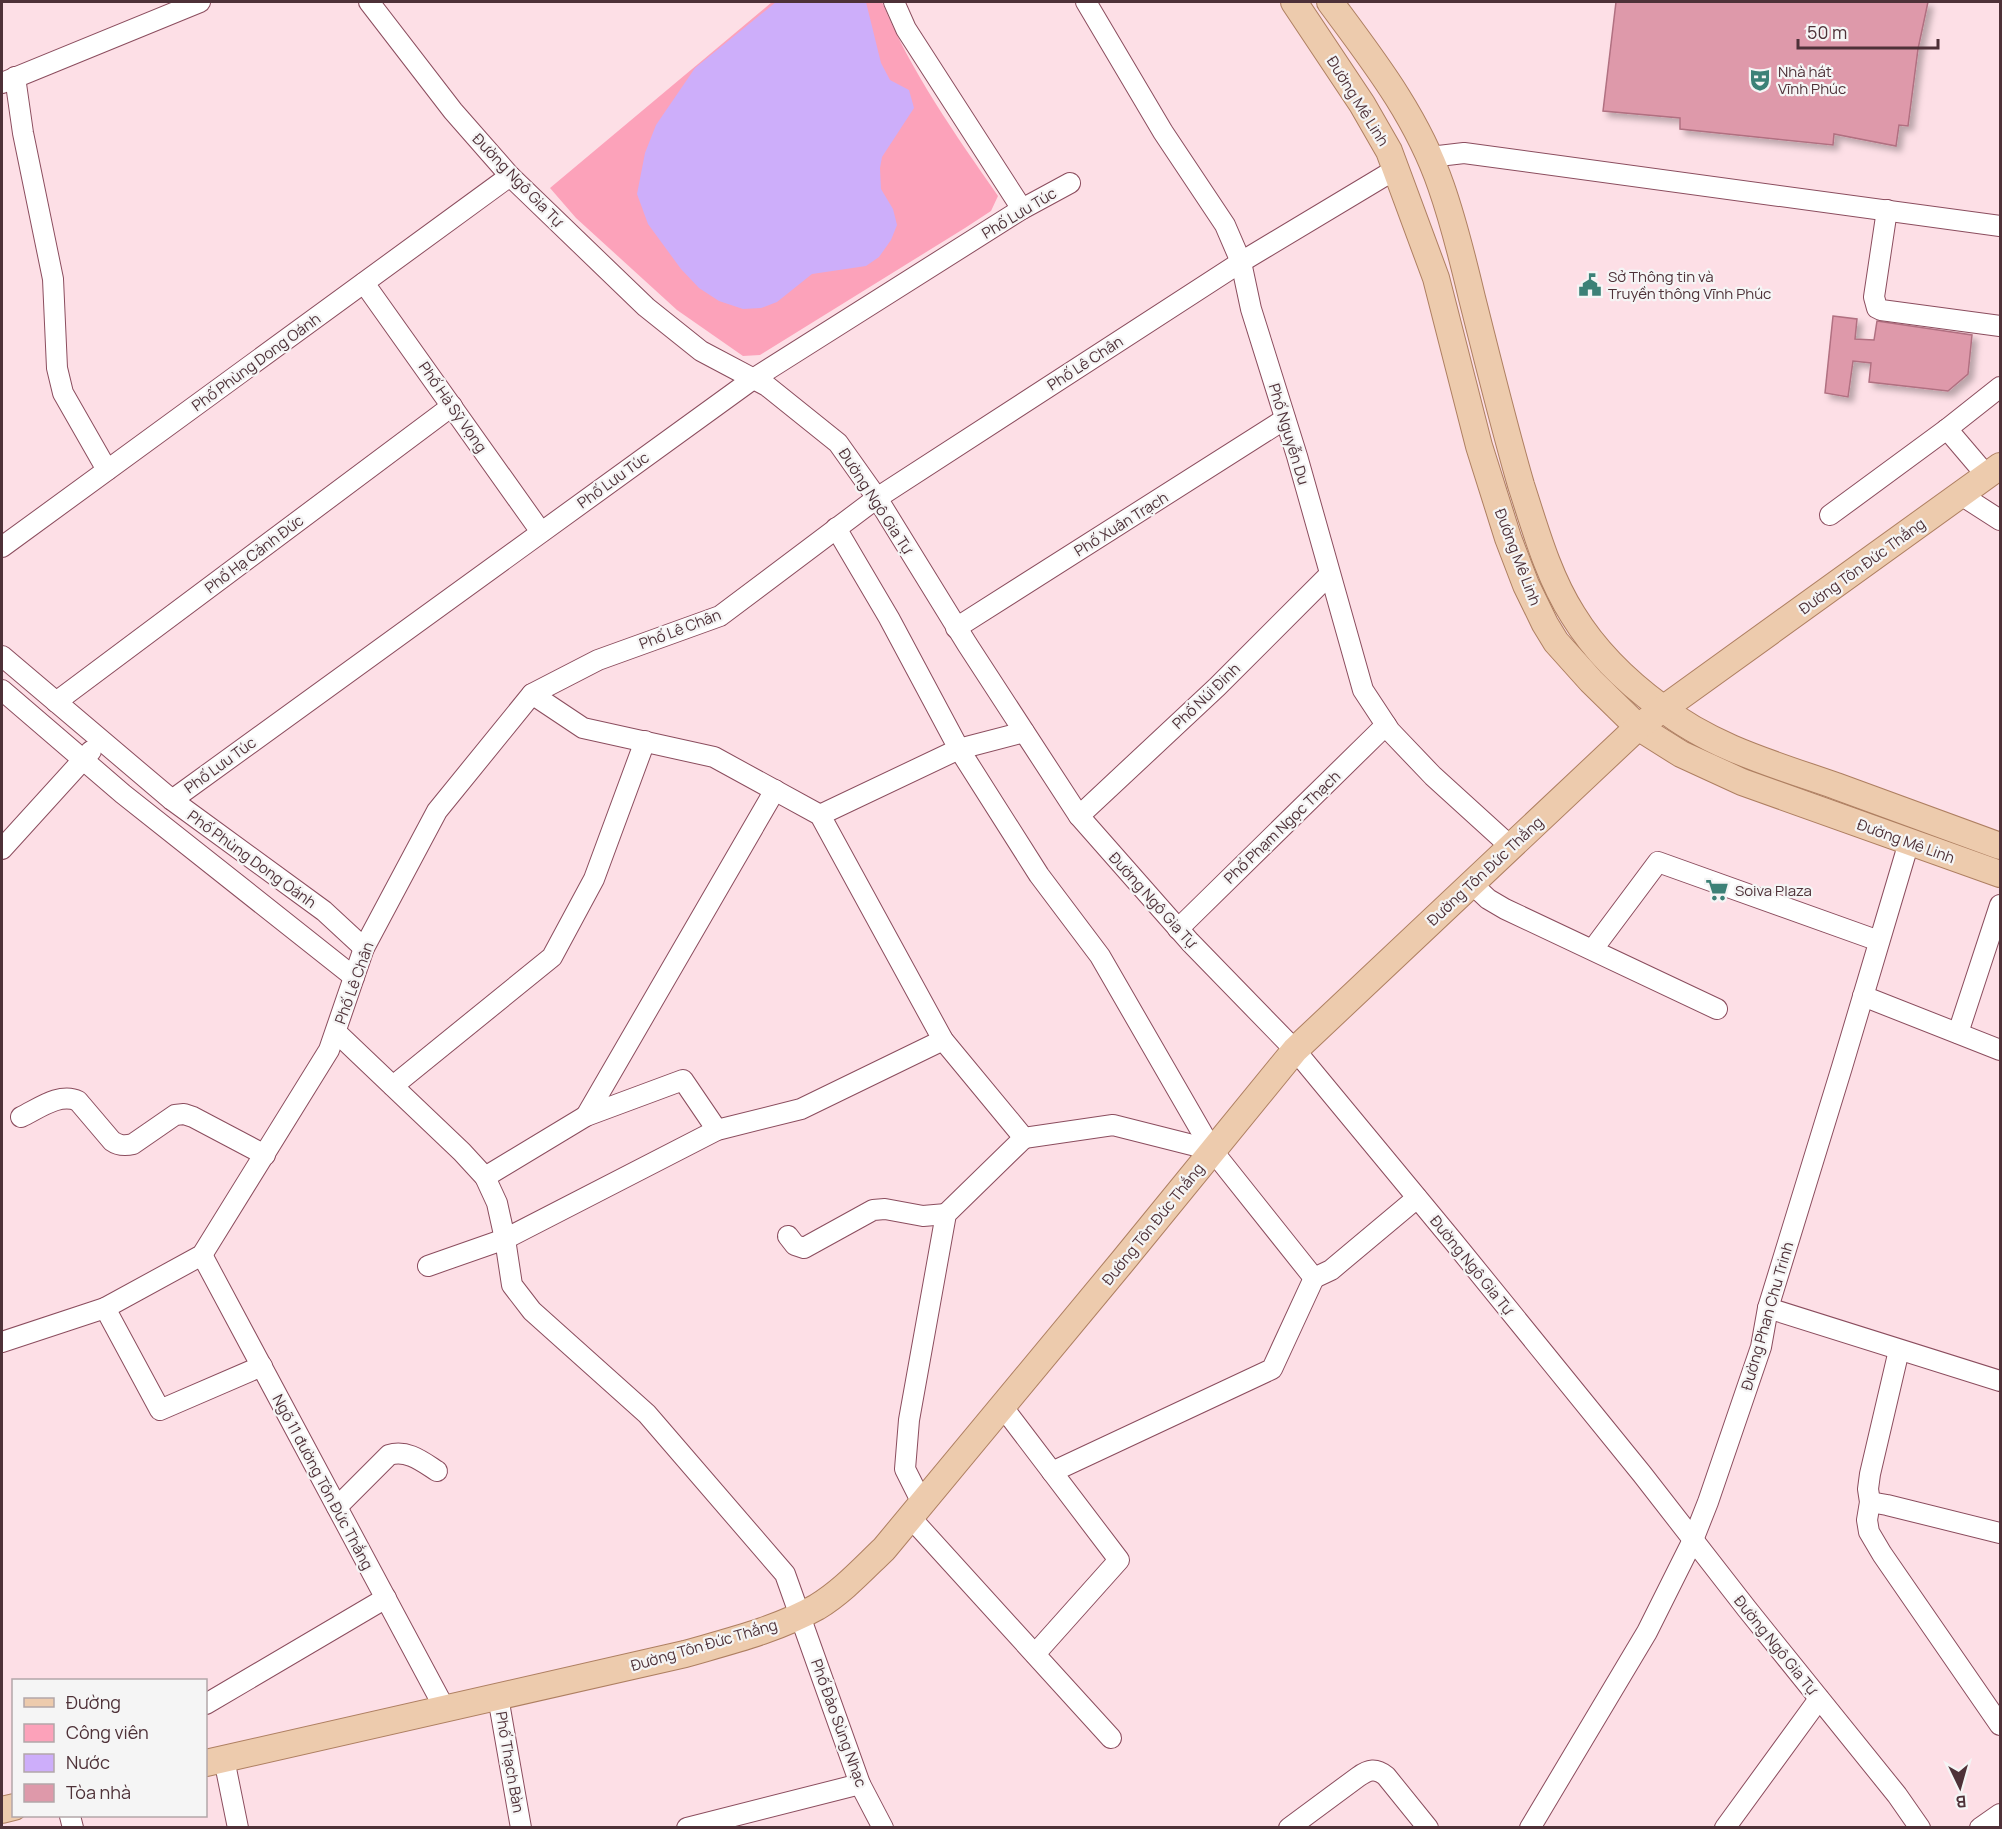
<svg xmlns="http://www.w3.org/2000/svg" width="2002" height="1829" font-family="Manrope,sans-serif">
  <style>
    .green { fill: #fca2ba }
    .water { fill: #cdaefa }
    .building { fill: #de99aa; stroke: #b17081; stroke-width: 1.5; filter: url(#shadow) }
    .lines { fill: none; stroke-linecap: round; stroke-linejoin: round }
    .minor-casing { stroke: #8b4d5e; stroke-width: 22 }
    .major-casing { stroke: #ae7f61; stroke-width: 28 }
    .minor { stroke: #fff; stroke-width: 20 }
    .major { stroke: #edcbad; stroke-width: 26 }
    .labels { text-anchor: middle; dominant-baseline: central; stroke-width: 4.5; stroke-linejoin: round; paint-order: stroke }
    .poi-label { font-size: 15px; fill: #4e3138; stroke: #f5f5f5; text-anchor: start }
    .street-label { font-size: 15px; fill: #4e3138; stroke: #f5f5f5 }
  </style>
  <defs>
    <filter id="shadow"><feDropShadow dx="5" dy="5" stdDeviation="3" flood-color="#0004"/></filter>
  </defs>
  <rect width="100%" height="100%" fill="#fddfe6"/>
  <path class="green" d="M772,2h110c29,70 73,132 116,194l-7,15 -26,17 -205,127 -17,1 -66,-46 -101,-92 -26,-30z"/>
  <path class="water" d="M776,2h90l15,61 9,17 19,10 5,18 -32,49 -2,11 1,21 12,20 4,16 -6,15 -12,17 -13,9 -54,8 -35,28 -16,6 -18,1 -24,-8 -20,-13 -18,-19 -33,-45 -11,-30 8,-41 11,-28 39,-57z"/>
  <g class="building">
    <path d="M1616,2h312l-10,47 -10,77 -9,-1 -3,21 -62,-12 -1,11 -153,-16v-11l-77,-7z"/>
    <path d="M1833,316l24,3 -2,20 19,1 3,-19 95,14 -4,39 -20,17 -79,-9 2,-19 -18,-2 -5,36 -23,-4z"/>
  </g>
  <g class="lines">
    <g class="minor-casing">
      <g id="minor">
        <path d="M369,2l84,109 57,65 136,131 55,44 66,35 71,57 39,55 90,146 112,172 111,126 105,108 158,191 189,233 105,135 150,186 23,33"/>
        <path d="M894,2l12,27 116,180"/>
        <path d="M1086,2l77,130 62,93 16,37 10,47 46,147 66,234 27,41 43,45 77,70"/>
        <path d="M15,77l8,56 30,146 4,89 6,25 44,77"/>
        <path d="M2,83l198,-81"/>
        <path d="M1430,157l34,-4 536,73"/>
        <path d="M1887,210l-13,87 3,11 4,2 119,16"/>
        <path d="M364,283l177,249"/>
        <path d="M1947,429l40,47"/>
        <path d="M1961,495l39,25"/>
        <path d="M1830,515l117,-86 53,-42"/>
        <path d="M836,528l53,90 70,131 80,126 61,81 112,194 102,128 17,-8 86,-72"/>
        <path d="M2,547l508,-371"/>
        <path d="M956,628l329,-209"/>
        <path d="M2,656l170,144 152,111 40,37"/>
        <path d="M2,690l121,104 231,183"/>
        <path d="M532,694l51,34 131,29 106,58 123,225 81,98 89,-13 99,25"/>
        <path d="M56,702l396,-296"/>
        <path d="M172,800l581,-421 269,-170 48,-26"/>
        <path d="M820,815l139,-66 65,-17"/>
        <path d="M1079,816l138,-129 112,-112"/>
        <path d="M2,849l89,-98"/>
        <path d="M1471,883l17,16 17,10 212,100"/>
        <path d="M1178,929l208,-204"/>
        <path d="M1593,949l65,-87 221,79"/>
        <path d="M1863,996l137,54"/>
        <path d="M336,1032l126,120 23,25 12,26 8,36 7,46 20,26 115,103 138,160 75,210 23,44"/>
        <path d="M1958,1033l42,-128"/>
        <path d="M393,1086l159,-129 42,-78 51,-138"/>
        <path d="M586,1116l189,-326"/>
        <path d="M21,1117c17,-8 39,-25 57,-16l34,40c7,5 13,5 21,3l42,-29 9,-1 9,3 72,38"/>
        <path d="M485,1177l101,-61 97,-36 34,50"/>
        <path d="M788,1236l7,9 9,3 69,-38 12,-1 38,7 23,-2"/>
        <path d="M202,1255l243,454"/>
        <path d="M428,1266l77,-27 212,-109 84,-21 142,-69"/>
        <path d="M1768,1308l232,73"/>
        <path d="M2,1342l103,-34"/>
        <path d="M1899,1350l-29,124 -2,15 2,13 -3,18 2,12 13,22 118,171"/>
        <path d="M262,1366l-102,44 -55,-102 97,-53 127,-205 35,-102 73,-137 95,-117 66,-34 122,-44 157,-118 364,-236 155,-93"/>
        <path d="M1002,1406l117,154 -84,94"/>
        <path d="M1052,1472l220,-103 42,-91"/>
        <path d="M1870,1502l17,3 113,28"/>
        <path d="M922,1503l-17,-34 4,-49 37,-206 78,-76"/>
        <path d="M337,1507l52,-52c18,-6 34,7 48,16"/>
        <path d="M910,1517l201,221"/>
        <path d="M498,1697l23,131"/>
        <path d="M206,1704l180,-106"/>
        <path d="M224,1759l14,69"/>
        <path d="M70,1816l3,12"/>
        <path d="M687,1828l173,-44"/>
        <path d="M1289,1828l69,-51c11,-8 18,-9 28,-1l42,52"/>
        <path d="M1530,1828l117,-196 46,-92 15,-38 53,-155 7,-39 74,-241 67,-225"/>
        <path d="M1725,1828l94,-129"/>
        <path d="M1980,1828l20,-14"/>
      </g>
    </g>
    <g class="major-casing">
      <g id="major">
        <path d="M1294,2l68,102 27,47 47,127 43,168 29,92 18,47 19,39 11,18 35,39 47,46 43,27 61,28 258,92"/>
        <path d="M1330,2c43,58 87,114 111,184 13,37 22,74 31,112 16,63 31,125 49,187 14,43 27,91 52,130 22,36 54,67 88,92 50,40 115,58 175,79 55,20 110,40 164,60"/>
        <path d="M206,1763l479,-109c45,-13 91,-24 132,-47 25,-15 46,-38 67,-58l238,-287 173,-212 343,-323 362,-261"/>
        <path d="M2,1810l12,-3"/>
      </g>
    </g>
    <use href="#minor" class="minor"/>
    <use href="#major" class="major"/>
  </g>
  <defs>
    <g id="theatre-bare" transform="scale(1.8)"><path d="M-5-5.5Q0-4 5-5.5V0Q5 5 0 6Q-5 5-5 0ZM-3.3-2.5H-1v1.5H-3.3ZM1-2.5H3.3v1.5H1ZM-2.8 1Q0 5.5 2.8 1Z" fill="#3c8177" stroke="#f5f5f5" stroke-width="2.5" paint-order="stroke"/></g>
    <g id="civic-bare" transform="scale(1.8)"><path d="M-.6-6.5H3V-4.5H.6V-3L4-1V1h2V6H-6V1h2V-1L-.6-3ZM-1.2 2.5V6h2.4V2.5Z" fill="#3c8177" stroke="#f5f5f5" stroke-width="2.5" paint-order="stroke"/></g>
    <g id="supermarket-bare" transform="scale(1.8)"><path d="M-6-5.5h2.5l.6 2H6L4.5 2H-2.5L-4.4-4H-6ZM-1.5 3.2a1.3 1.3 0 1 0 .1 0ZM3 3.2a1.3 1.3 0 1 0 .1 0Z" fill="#3c8177" stroke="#f5f5f5" stroke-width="2.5" paint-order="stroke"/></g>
  </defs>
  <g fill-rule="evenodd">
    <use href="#theatre-bare" x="1760" y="80"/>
    <use href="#civic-bare" x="1590" y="285"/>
    <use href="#supermarket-bare" x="1717" y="890"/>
  </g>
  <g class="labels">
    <g class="poi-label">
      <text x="1778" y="71">Nhà hát<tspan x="1778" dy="17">Vĩnh Phúc</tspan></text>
      <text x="1608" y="276">Sở Thông tin và<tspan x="1608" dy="17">Truyền thông Vĩnh Phúc</tspan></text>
      <text x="1735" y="890">Soiva Plaza</text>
    </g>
    <g class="street-label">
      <text transform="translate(1358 101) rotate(58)">Đường Mê Linh</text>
      <text transform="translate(518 180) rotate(46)">Đường Ngô Gia Tự</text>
      <text transform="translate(1019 213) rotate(-31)">Phố Lưu Túc</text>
      <text transform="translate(256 362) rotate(-36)">Phố Phùng Dong Oánh</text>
      <text transform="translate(1085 363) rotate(-33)">Phố Lê Chân</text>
      <text transform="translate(453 407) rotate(55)">Phố Hà Sỹ Vọng</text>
      <text transform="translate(1289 434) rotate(73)">Phố Nguyễn Du</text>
      <text transform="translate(613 480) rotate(-36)">Phố Lưu Túc</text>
      <text transform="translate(876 501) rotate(57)">Đường Ngô Gia Tự</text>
      <text transform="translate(1121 524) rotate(-32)">Phố Xuân Trạch</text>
      <text transform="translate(254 554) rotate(-37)">Phố Hạ Cảnh Đức</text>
      <text transform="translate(1518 557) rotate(69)">Đường Mê Linh</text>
      <text transform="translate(1862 566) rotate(-36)">Đường Tôn Đức Thắng</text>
      <text transform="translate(680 629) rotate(-21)">Phố Lê Chân</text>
      <text transform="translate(1206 696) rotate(-44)">Phố Núi Đinh</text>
      <text transform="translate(220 765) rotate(-36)">Phố Lưu Túc</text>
      <text transform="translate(1282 827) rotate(-44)">Phố Phạm Ngọc Thạch</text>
      <text transform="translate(1906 841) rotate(20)">Đường Mê Linh</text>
      <text transform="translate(252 859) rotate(36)">Phố Phùng Dong Oánh</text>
      <text transform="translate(1485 871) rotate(-43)">Đường Tôn Đức Thắng</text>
      <text transform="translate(1153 900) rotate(48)">Đường Ngô Gia Tự</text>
      <text transform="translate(354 983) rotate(-70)">Phố Lê Chân</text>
      <text transform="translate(1153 1224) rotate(-51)">Đường Tôn Đức Thắng</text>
      <text transform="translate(1472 1265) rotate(51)">Đường Ngô Gia Tự</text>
      <text transform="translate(1767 1316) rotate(-74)">Đường Phan Chu Trinh</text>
      <text transform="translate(323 1482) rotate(62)">Ngõ 11 đường Tôn Đức Thắng</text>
      <text transform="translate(704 1645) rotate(-16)">Đường Tôn Đức Thắng</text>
      <text transform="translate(1776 1645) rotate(51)">Đường Ngô Gia Tự</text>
      <text transform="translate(839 1723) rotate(70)">Phố Đào Sùng Nhạc</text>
      <text transform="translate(510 1762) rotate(80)">Phố Thạch Bàn</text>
    </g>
  </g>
  <rect width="2002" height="1829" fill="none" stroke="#4e3138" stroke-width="6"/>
  <rect x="12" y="1679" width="195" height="138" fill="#f5f5f5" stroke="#b2a7a9" stroke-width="1.5"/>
  <rect x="24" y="1698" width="30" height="9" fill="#edcbad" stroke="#b2a7a9" stroke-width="1.5"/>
  <text x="66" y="1709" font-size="18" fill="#4e3138">Đường</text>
  <rect x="24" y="1724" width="30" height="18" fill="#fca2ba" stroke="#b2a7a9" stroke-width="1.5"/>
  <text x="66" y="1739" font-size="18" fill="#4e3138">Công viên</text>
  <rect x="24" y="1754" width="30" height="18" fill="#cdaefa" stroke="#b2a7a9" stroke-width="1.5"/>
  <text x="66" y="1769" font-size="18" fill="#4e3138">Nước</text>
  <rect x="24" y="1784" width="30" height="18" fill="#de99aa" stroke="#b2a7a9" stroke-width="1.5"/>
  <text x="66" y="1799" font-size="18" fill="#4e3138">Tòa nhà</text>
  <g transform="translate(1960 1787) rotate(175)" stroke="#f5f5f5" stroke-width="4.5" paint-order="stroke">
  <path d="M0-4.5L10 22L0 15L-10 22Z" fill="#4e3138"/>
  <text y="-9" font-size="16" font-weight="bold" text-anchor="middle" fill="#4e3138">B</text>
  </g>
  <path d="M1798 39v9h140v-9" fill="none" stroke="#4e3138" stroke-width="3"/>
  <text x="1807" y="39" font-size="18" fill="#4e3138" stroke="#f5f5f5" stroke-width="4.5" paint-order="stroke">50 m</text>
</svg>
